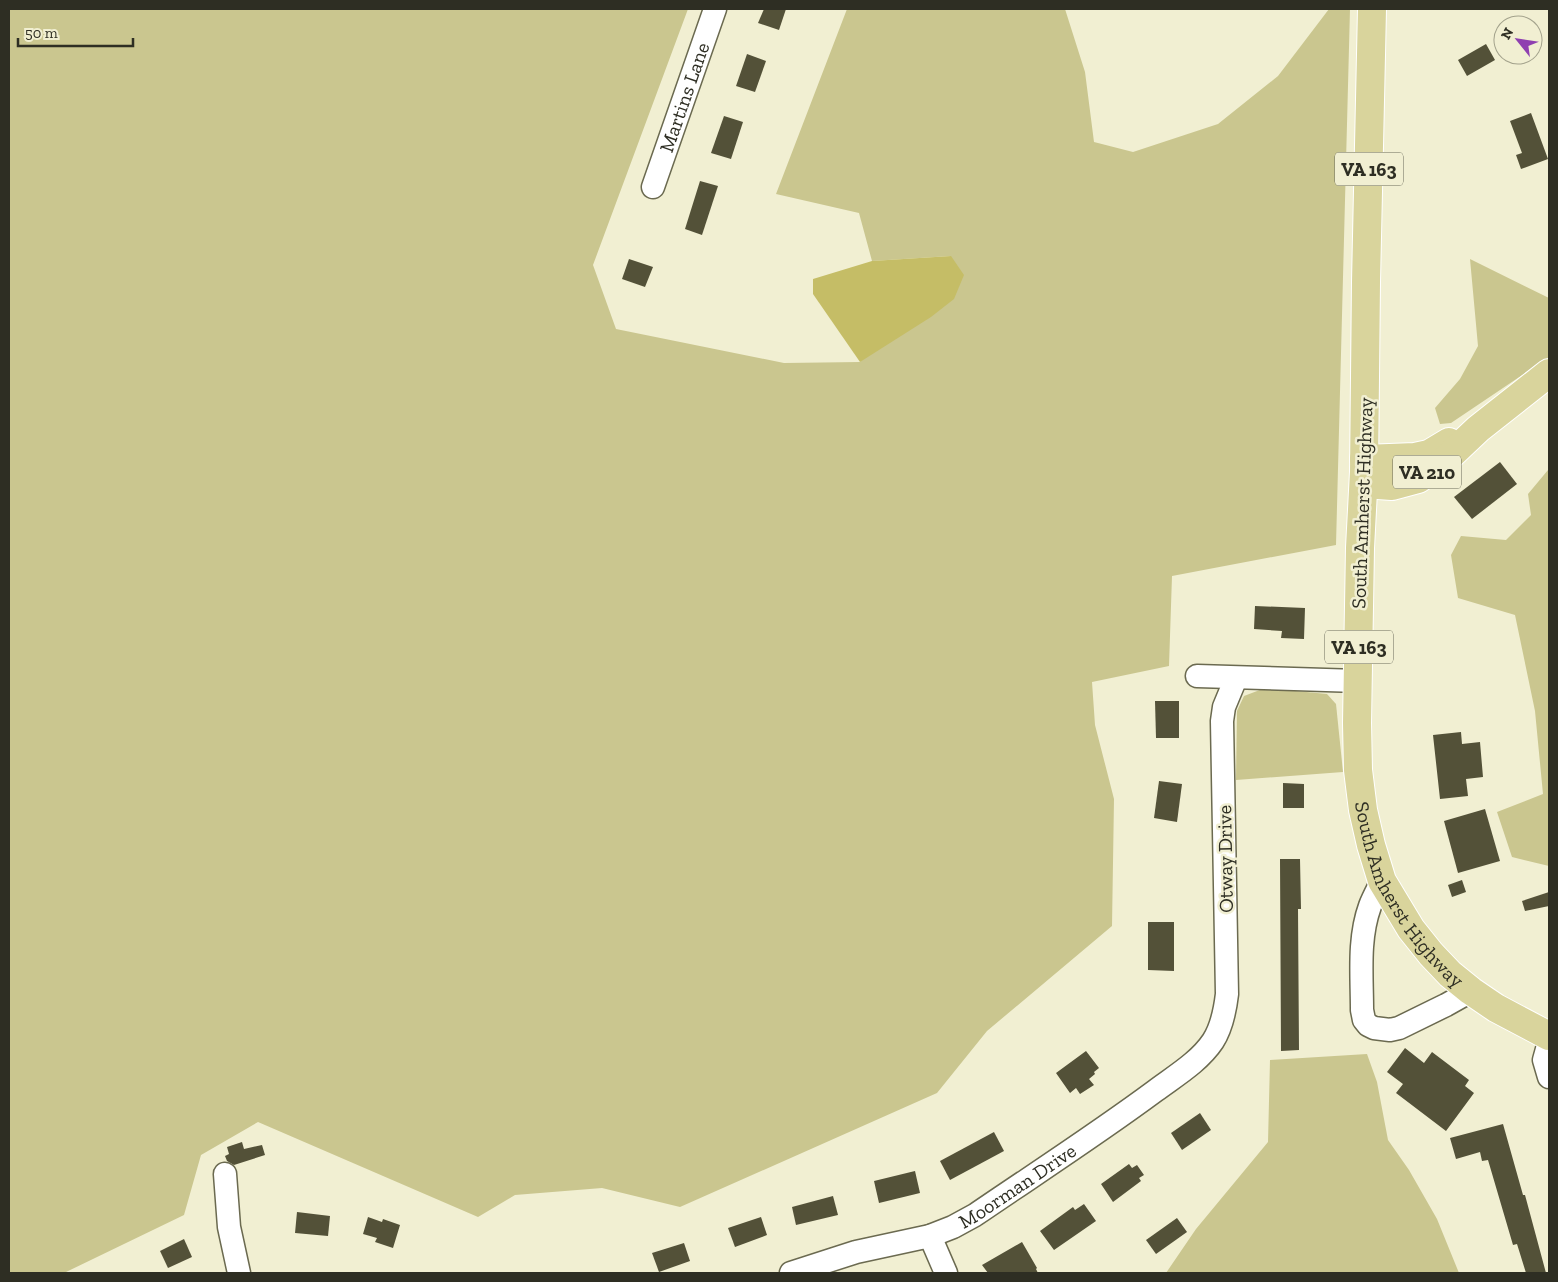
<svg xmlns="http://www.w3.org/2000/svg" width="1558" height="1282" font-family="'Zilla Slab',serif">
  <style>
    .green { fill: #cac68f }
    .water { fill: #c5bd66 }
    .building { fill: #535138 }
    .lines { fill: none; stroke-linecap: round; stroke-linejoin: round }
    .minor-casing { stroke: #6b6a50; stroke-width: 25 }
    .major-casing { stroke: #fff; stroke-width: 30 }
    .minor { stroke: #fff; stroke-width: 22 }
    .major { stroke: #d9d49c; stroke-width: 28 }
    .labels { text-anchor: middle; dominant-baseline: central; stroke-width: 5; stroke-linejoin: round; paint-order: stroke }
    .shield { fill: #f1efd2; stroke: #686858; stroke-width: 1 }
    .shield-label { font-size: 19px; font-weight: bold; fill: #2e2e23 }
    .street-label { font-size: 20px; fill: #2e2e23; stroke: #f1efd2 }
  </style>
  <rect width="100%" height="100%" fill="#f1efd2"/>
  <g class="green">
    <path d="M9,9h679l-95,256 23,64 168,34 76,-1 91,-106 -79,5 -13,-48 -83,-19 71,-185h218l20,63 9,70 39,10 85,-28 60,-48 51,-67h21l-14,536 -164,31 -3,90 -77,16 3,43 19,74 -2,127 -125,105 -50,62 -257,114 -78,-19 -87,7 -37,22 -220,-95 -57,33 -17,60 -120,58h-55z"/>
    <path d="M1470,259l79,39v59l-98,66 -11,1 -5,-16 25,-29 18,-33z"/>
    <path d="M1548,470l1,1v395l-37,-9 -15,-45 46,-18 -8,-83 -20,-96 -57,-17 -7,-43 10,-19 45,4 25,-25 -3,-21z"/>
    <path d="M1265,688l62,6 9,10 7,68 -107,8 1,-69 7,-15z"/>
    <path d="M1367,1054l10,28 11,58 21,30 28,49 22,54h-293l30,-44 72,-87 2,-82z"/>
  </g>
  <path class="water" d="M951,256l13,19 -10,24 -23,18 -71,45 -47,-68v-15l59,-18z"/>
  <g class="building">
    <path d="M764,9h22l-7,21 -21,-7z"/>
    <path d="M1486,44l9,16 -28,16 -9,-16z"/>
    <path d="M747,54l19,7 -11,31 -19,-6z"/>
    <path d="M1531,113l17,46 -27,10 -5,-14 6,-2 -12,-32z"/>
    <path d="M724,116l19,6 -12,37 -20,-6z"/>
    <path d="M700,181l18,5 -16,49 -17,-6z"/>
    <path d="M629,259l24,8 -8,20 -23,-8z"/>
    <path d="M1500,462l17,22 -45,35 -18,-22z"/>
    <path d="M1255,606l50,2 -1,31 -23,-1 1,-7 -28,-2z"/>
    <path d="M1155,701h24v37h-23z"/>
    <path d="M1461,732l1,12 18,-2 3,35 -17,2 2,17 -28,3 -7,-64z"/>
    <path d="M1159,781l23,3 -5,38 -23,-4z"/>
    <path d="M1283,783l21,1v24h-21z"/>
    <path d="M1485,809l15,52 -42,12 -14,-52z"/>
    <path d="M1280,859h20l1,50h-3l1,141 -18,1z"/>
    <path d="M1462,880l4,12 -14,5 -4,-12z"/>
    <path d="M1549,892v14l-24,5 -3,-10z"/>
    <path d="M1148,922h26v49l-26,-1z"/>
    <path d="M1405,1048l19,15 8,-11 37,28 -4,6 9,7 -28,38 -50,-38 7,-9 -16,-12z"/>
    <path d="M1086,1051l13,17 -5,4 1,2 -6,5 5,6 -14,9 -4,-6 -6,5 -14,-20z"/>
    <path d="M1200,1113l11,17 -29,20 -11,-17z"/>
    <path d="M1503,1124l20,71h2l21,78h-20l-9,-29 -4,1 -25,-85 -6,1 -2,-9 -24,7 -6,-21z"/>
    <path d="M994,1132l10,19 -54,29 -10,-19z"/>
    <path d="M242,1142l2,7 18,-4 3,10 -31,10 -7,-4 -2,-5 4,-2 -2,-7z"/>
    <path d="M1129,1164l3,4 5,-3 7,10 -5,3 2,3 -28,21 -12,-18z"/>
    <path d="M915,1171l5,22 -41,10 -5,-22z"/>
    <path d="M833,1196l5,19 -42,10 -4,-18z"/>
    <path d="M1084,1204l12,17 -42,29 -14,-19 33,-24 2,3z"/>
    <path d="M297,1212l33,4 -2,20 -33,-3z"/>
    <path d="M368,1217l14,5 1,-3 17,6 -7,23 -18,-6 2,-4 -14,-4z"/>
    <path d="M761,1217l6,18 -32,12 -7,-19z"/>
    <path d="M1177,1218l10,14 -31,22 -10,-14z"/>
    <path d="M184,1239l8,18 -24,11 -8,-17z"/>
    <path d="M1022,1242l15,26 -1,1 2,4h-50l-6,-8z"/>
    <path d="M684,1243l6,18 -31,11 -7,-19z"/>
  </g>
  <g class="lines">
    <g class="minor-casing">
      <g id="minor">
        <path id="s1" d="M653,187l62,-178"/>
        <path d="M1197,676l161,5"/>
        <path d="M1382,881c-4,8 -9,17 -12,25 -12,33 -8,69 -8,104l2,10 4,5 6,3 16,2 9,-2 47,-23 25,-14"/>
        <path d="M1549,1042l-5,18 5,17"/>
        <path d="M225,1174l4,53 10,46"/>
        <path d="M930,1236l16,37"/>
        <path id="s2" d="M791,1273l65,-21 74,-16 23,-9 22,-12c60,-41 122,-81 180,-124 20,-15 44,-29 58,-50 9,-14 12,-30 14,-47l-5,-273 2,-14 12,-29"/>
      </g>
    </g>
    <g class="major-casing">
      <g id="major">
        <path id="s3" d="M1372,9l-6,273 -2,190 -4,76 -3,175 1,47 5,40 8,35 11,36 29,48 20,25 19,20 21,17 25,17 53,28"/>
        <path d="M1364,459l51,-2 14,-3 20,-12"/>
        <path d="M1364,484l28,2 26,-7 24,-16 36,-34 71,-56"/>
      </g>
    </g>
    <use href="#minor" class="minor"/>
    <use href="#major" class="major"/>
  </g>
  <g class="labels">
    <g class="shield">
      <rect x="1335" y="152.5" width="68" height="33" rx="4"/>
      <rect x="1393" y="455.5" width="68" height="33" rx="4"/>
      <rect x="1325" y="630.5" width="68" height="33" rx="4"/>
    </g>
    <g class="shield-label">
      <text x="1369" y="169">VA 163</text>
      <text x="1427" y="472">VA 210</text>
      <text x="1359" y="647">VA 163</text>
    </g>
    <g class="street-label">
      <text stroke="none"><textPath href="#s1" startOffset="95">Martins Lane</textPath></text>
      <text transform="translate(1362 503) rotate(-88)">South Amherst Highway</text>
      <text transform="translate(1225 859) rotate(-91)">Otway Drive</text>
      <text stroke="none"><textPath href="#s3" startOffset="899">South Amherst Highway</textPath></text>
      <text stroke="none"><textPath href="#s2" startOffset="245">Moorman Drive</textPath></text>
    </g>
  </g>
  <rect width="1558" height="1282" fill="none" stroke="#2e2e23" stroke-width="20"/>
  <g transform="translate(1518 40) rotate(300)"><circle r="24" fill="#f1efd2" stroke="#a3a28c"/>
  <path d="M0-4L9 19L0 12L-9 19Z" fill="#8f40b0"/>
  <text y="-8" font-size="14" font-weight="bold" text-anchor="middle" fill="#2e2e23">N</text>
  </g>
  <path d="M18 38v8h115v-8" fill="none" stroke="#2e2e23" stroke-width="2.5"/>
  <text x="25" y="38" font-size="15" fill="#2e2e23" stroke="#f1efd2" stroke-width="4" paint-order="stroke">50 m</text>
</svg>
